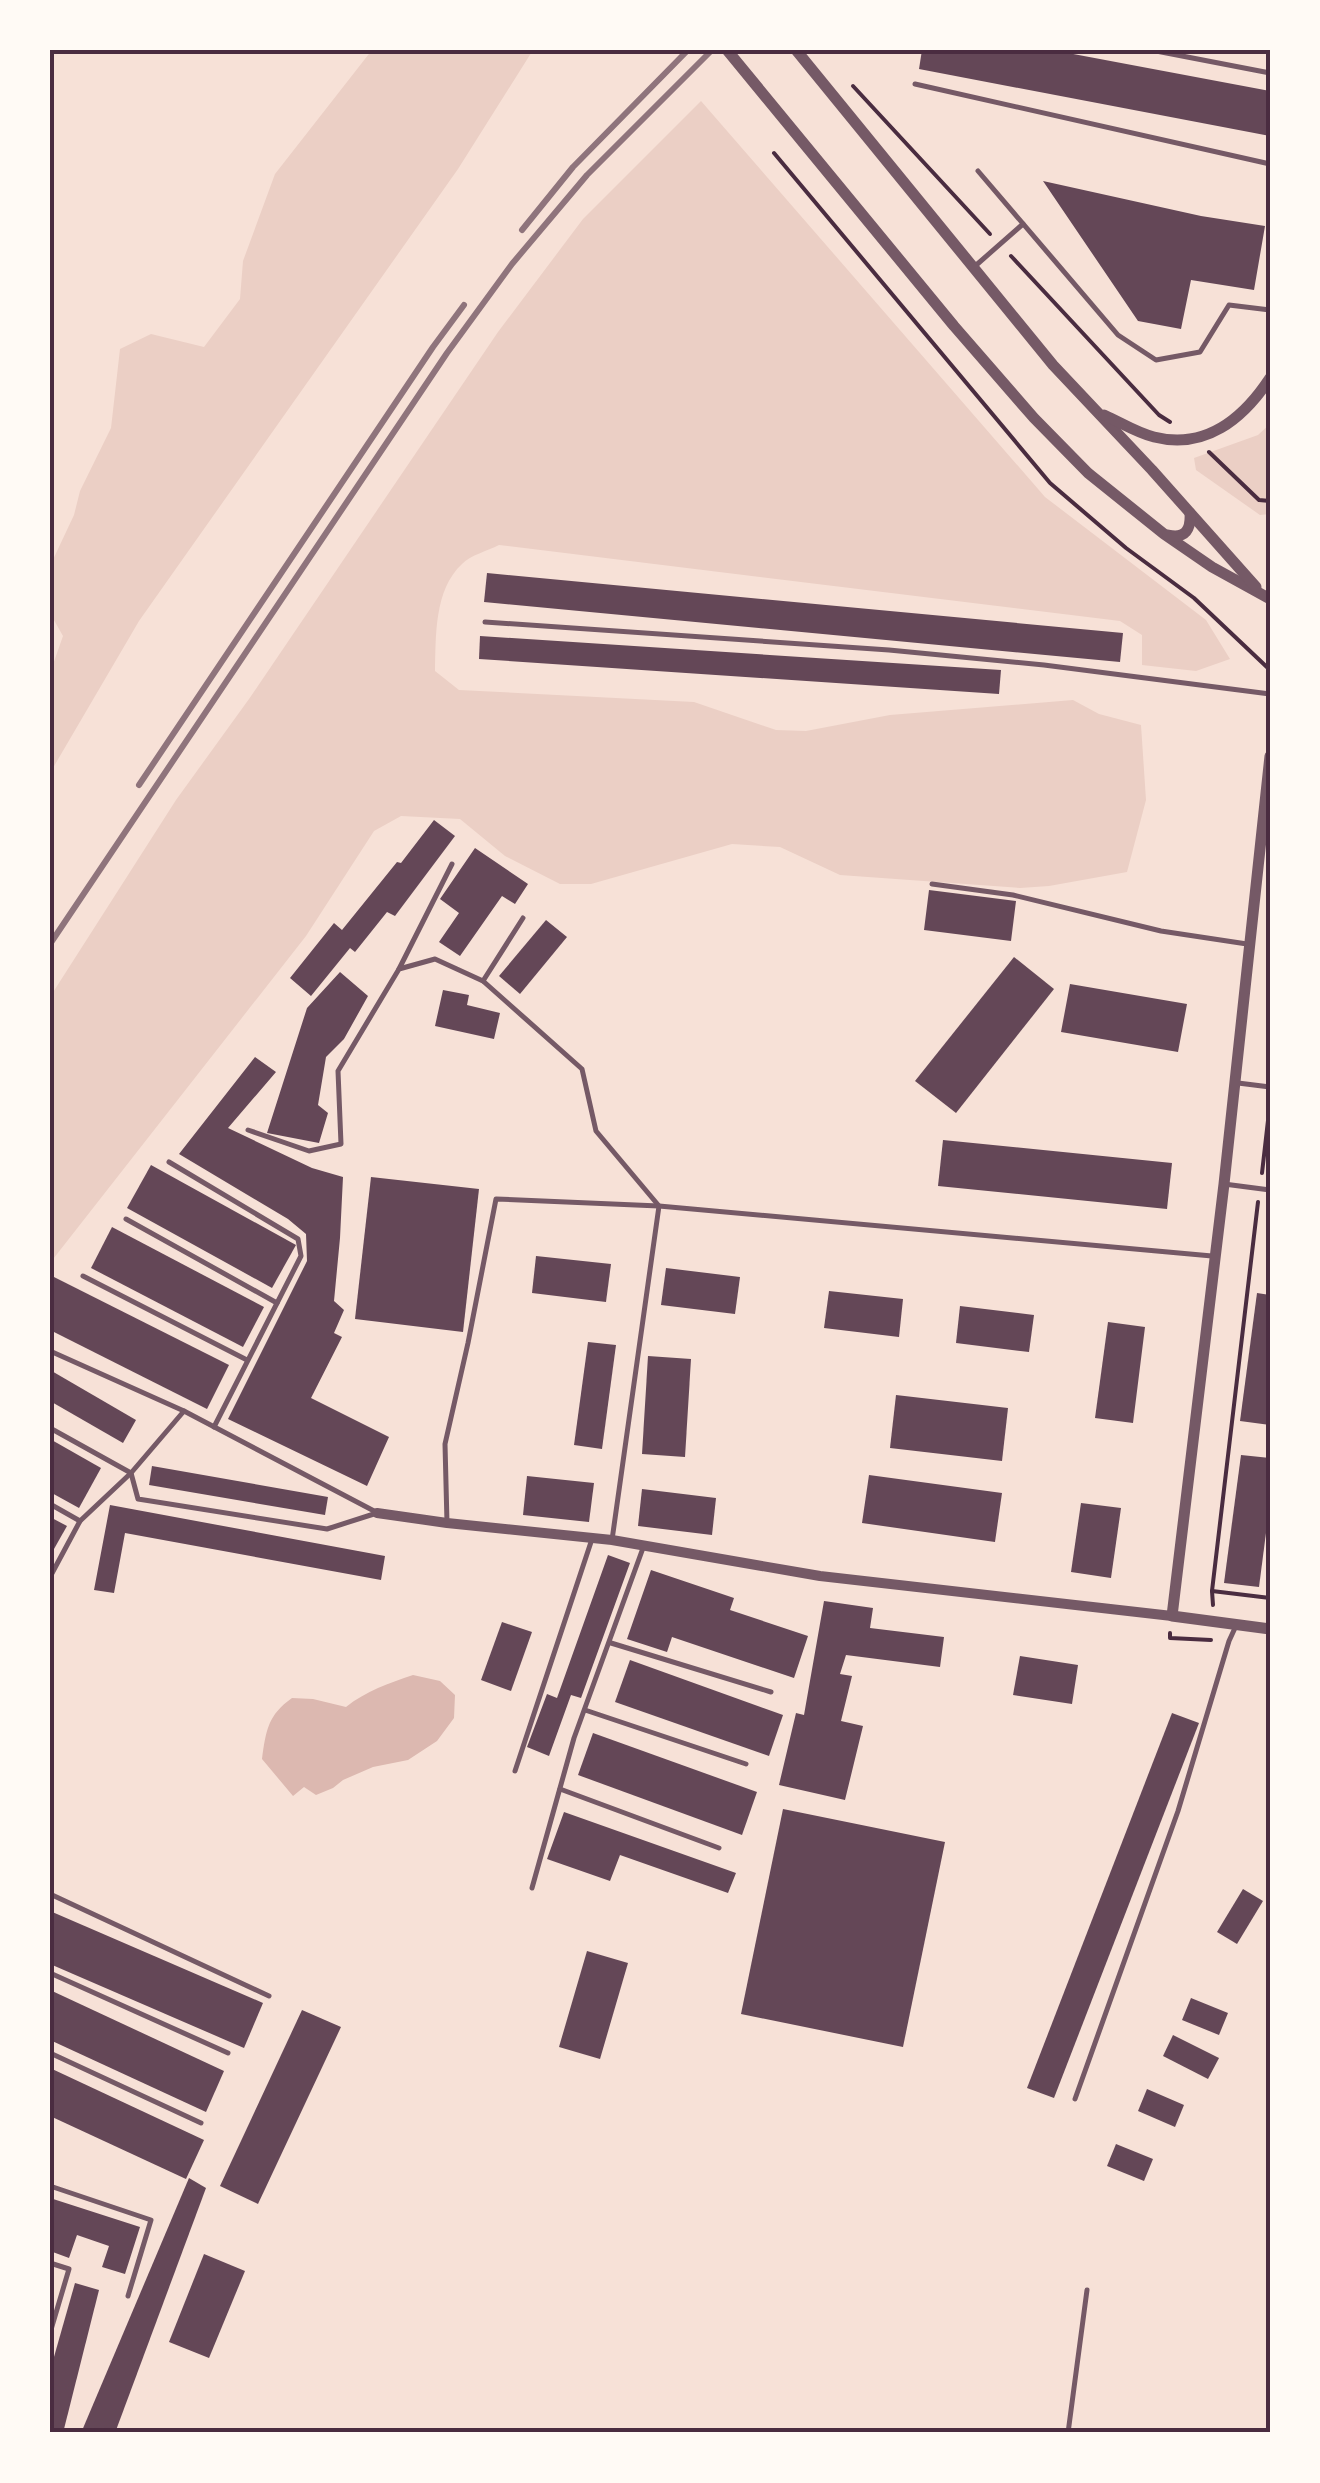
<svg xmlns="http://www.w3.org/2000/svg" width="1320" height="2483" font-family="Inter,sans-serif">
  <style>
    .green { fill: #ebcfc5 }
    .water { fill: #dcb8b0 }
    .building { fill: #644757 }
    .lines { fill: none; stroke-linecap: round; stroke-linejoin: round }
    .path { stroke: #4a2c40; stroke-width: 4 }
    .service { stroke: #755966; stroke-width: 5 }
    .minor { stroke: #755966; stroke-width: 10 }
    .tertiary { stroke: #755966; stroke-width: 11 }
    .rail { stroke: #8f747c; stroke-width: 6 }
    .neatline { fill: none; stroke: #4a2c40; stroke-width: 4 }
  </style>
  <rect width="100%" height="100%" fill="#f7e1d7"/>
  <g class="green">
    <path d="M372,50h161l-75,119 -319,452 -89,152v-100l13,-37 -13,-23v-47l24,-51 6,-24 31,-63 9,-79 31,-15 53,13 36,-48 3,-38 32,-87z"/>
    <path d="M701,101l344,396 161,123 24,39 -34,12 -54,-6v-30l-22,-14 -621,-76c-12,6 -28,10 -37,19 -28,26 -26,72 -27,107l24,19 235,12 82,28 30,1 84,-16 183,-15 26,14 42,11 5,75 -19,72 -78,14 -29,2 -180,-13 -60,-28 -48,-3 -141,40h-31l-55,-28 -45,-37 -59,-3 -27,15 -68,105 -256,327v-266l126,-197 73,-101 249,-367 85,-113z"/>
    <path d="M1270,424v90l-10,1 -64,-45 -2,-12 64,-23z"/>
  </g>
  <path class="water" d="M413,1675l27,6 15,14 -1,23 -17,23 -29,19 -35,7 -30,13 -10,8 -17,7 -12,-8 -11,9 -31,-37c4,-29 6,-44 30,-61l21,1 33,8c20,-16 43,-24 67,-32z"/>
  <g class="building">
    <path d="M922,50h130l218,41v45l-351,-67z"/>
    <path d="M1043,181l158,35 64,10 -11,64 -63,-10 -10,49 -43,-8z"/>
    <path d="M487,573l636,60 -3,29 -636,-60z"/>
    <path d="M480,636l521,34 -2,24 -520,-35z"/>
    <path d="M434,820l21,16 -60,80 -8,-4 -32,40 -5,-4 -39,48 -21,-18 44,-55 8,7 55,-68 4,1z"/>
    <path d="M475,848l53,36 -13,20 -13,-8 -42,60 -21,-14 20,-29 -19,-14z"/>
    <path d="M929,890l87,11 -5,40 -87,-11z"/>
    <path d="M546,920l21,17 -47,57 -21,-18z"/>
    <path d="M1014,957l40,32 -98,124 -41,-32z"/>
    <path d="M340,972l28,24 -24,43 -18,18 -8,48 10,8 -9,30 -52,-10 40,-125z"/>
    <path d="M1070,984l117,20 -9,48 -117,-20z"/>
    <path d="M443,990l26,5 -2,10 33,8 -6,26 -59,-13z"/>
    <path d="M255,1057l21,15 -48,56 84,40 31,9 -3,61 -6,63 10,9 -10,23 8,4 -31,61 78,39 -22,49 -139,-67 79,-158 -1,-27 -18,-15 -109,-65z"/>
    <path d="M943,1140l229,23 -5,46 -229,-23z"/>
    <path d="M151,1165l145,80 -24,43 -145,-80z"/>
    <path d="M371,1177l108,12 -16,143 -108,-13z"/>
    <path d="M112,1227l152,80 -21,40 -152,-79z"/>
    <path d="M536,1256l75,8 -5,38 -74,-9z"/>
    <path d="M666,1268l74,9 -5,37 -74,-9z"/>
    <path d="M50,1275l179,90 -22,44 -157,-79z"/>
    <path d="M829,1291l74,8 -4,38 -75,-9z"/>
    <path d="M1257,1293l13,2v130l-30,-4z"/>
    <path d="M960,1306l74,9 -5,37 -73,-9z"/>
    <path d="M1108,1322l37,5 -12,96 -38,-5z"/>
    <path d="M588,1342l28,3 -14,104 -28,-4z"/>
    <path d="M648,1356l43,3 -6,98 -43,-3z"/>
    <path d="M50,1370l86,50 -13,23 -73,-42z"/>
    <path d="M896,1395l112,13 -6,53 -112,-13z"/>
    <path d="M50,1439l51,29 -22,40 -29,-16z"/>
    <path d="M1241,1455l29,3v44l-11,85 -35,-4z"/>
    <path d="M152,1466l176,31 -3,18 -176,-30z"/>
    <path d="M869,1475l133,18 -7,49 -133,-19z"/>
    <path d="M527,1476l67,7 -5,39 -66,-7z"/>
    <path d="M642,1489l74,9 -4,37 -74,-9z"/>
    <path d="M1081,1503l40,5 -10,70 -40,-6z"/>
    <path d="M110,1505l275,51 -4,24 -256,-47 -11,60 -20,-3z"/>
    <path d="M50,1517l17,9 -17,30z"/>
    <path d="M608,1555l22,8 -49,135 -10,-3 -22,61 -22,-9 20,-53 10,4z"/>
    <path d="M651,1570l83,28 -4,12 78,26 -14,42 -122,-41 -5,15 -40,-13z"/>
    <path d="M824,1601l49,7 -3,20 74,9 -4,30 -94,-12 -6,19 12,2 -11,45 22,5 -18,74 -66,-15 17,-72 8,2z"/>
    <path d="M502,1622l30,10 -21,59 -30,-11z"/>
    <path d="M1020,1656l58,9 -6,39 -59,-9z"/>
    <path d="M630,1660l153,55 -14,41 -154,-54z"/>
    <path d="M1172,1713l27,10 -145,375 -27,-10z"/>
    <path d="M593,1733l164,59 -15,43 -164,-60z"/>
    <path d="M783,1809l162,33 -42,205 -162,-33z"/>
    <path d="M564,1812l172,61 -8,20 -108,-38 -10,26 -63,-22z"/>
    <path d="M1243,1889l20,12 -26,43 -20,-12z"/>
    <path d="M50,1911l213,92 -19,45 -194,-84z"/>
    <path d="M587,1951l41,12 -28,96 -41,-12z"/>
    <path d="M50,1990l174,81 -18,41 -156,-72z"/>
    <path d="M1191,1998l37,15 -9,22 -37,-15z"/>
    <path d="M302,2010l39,17 -83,177 -38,-18z"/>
    <path d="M1173,2035l46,23 -11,21 -45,-23z"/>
    <path d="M50,2068l154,72 -18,39 -136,-63z"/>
    <path d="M1147,2089l37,16 -9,22 -37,-16z"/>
    <path d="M1116,2144l37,15 -9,22 -37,-15z"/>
    <path d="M189,2178l17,10 -91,245h-34z"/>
    <path d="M50,2198l90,29 -15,47 -23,-7 7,-21 -32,-11 -8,23 -19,-7z"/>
    <path d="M204,2254l41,17 -36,87 -40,-16z"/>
    <path d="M75,2283l24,7 -36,143h-13v-62z"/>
  </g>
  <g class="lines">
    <g class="path">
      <path d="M853,86l137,148"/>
      <path d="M774,153l276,330 76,65 68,50 76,72"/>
      <path d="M1011,256l148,159 11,7"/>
      <path d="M1209,452l50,48 11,1"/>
      <path d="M1262,1173l8,-70"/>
      <path d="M1212,1591l58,7"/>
      <path d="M1213,1605l-1,-14 46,-389"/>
      <path d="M1170,1633v5l41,2"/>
    </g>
    <g class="service">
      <path d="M1151,50l119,23"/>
      <path d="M915,84l355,80"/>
      <path d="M978,171l140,164 38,25 44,-8 29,-47 41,5"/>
      <path d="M974,267l49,-43"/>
      <path d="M485,622l404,28 155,15 226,29"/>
      <path d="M932,884l81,11 148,36 86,13"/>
      <path d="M399,969l53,-105"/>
      <path d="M483,981l40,-63"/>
      <path d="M1238,1083l32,4"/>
      <path d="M248,1130l61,21 32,-7 -3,-73 61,-102 36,-10 48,22 99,88 14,62 63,75"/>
      <path d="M169,1162l129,77 3,17 -87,171"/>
      <path d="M1224,1184l46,6"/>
      <path d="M126,1219l151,84"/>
      <path d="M83,1276l164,84"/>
      <path d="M50,1351l134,60"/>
      <path d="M50,1428l81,45 7,26 189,30 50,-16"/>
      <path d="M50,1504l30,17"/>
      <path d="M447,1523l-2,-79 23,-101 28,-144 163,7"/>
      <path d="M612,1540l47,-334 553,50"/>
      <path d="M50,1577l30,-56 51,-48 53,-62 192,101"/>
      <path d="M611,1643l160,49"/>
      <path d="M585,1710l161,54"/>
      <path d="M515,1771l77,-232"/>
      <path d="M560,1789l159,59"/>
      <path d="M532,1888l42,-150 69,-190"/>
      <path d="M50,1894l219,102"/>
      <path d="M50,1973l178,80"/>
      <path d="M50,2053l151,70"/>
      <path d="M1075,2099l103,-288 51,-170 6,-13"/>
      <path d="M50,2186l101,34 -23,76"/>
      <path d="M50,2263l19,6 -19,64"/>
      <path d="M1068,2433l19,-143"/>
    </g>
    <path class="minor" d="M377,1513l70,10 165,17 208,36 352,40"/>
    <g class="tertiary">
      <path d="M727,50l227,276 80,92 54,55 76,61 48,33 58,32"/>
      <path d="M796,50l257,315 99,105 104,117"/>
      <path d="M1104,415c16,7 33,18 50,22 51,13 89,-18 116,-59"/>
      <path d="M1168,535c18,4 23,-6 22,-22"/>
      <path d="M1270,756l-46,428 -52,432 98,13"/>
    </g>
    <g class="rail">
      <path d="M522,230l51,-63 115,-117"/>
      <path d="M139,785l294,-438 31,-42"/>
      <path d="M50,944l397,-591 65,-89 75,-89 125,-125"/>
    </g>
  </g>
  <rect width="1320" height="2483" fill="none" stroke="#fffaf5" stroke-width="105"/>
  <rect x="52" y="52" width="1216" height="2378" class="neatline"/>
</svg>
